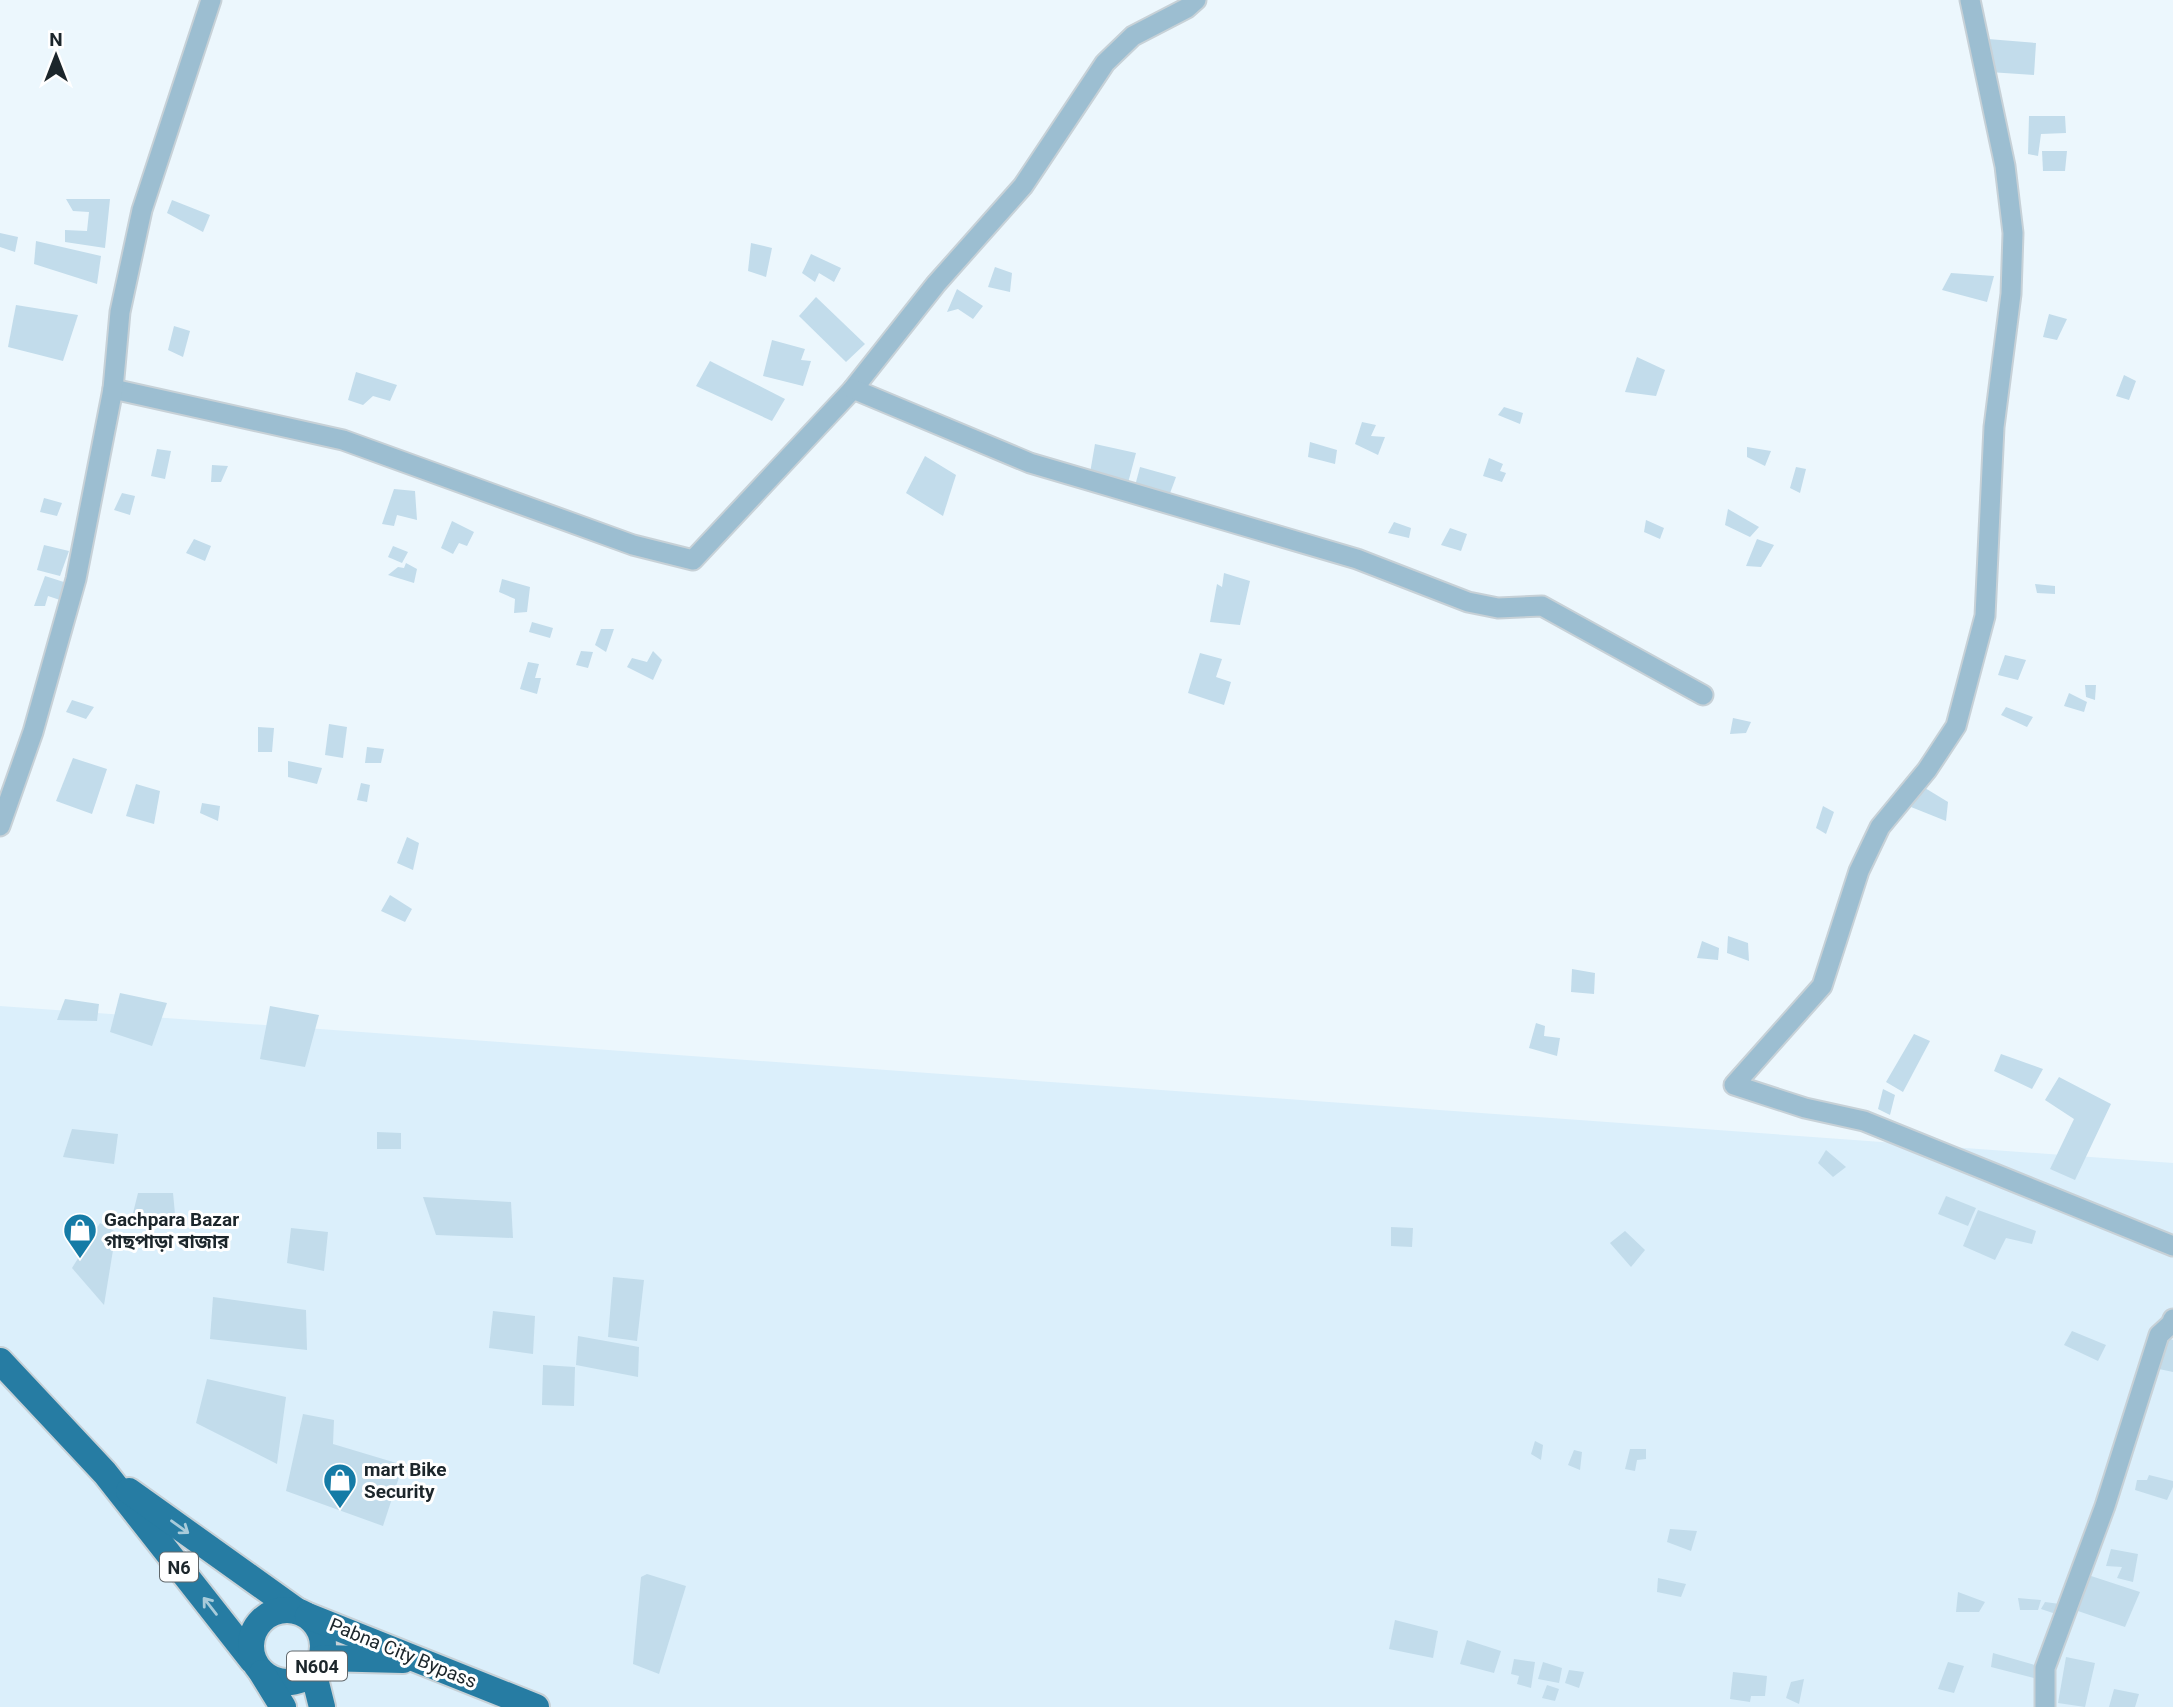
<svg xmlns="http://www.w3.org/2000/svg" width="2173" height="1707" font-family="Roboto,'Noto Sans Bengali',sans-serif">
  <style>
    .built { fill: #dbeffb }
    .building { fill: #c2dceb }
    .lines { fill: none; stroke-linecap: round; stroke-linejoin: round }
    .minor-casing { stroke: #c7d1d7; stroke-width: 23 }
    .highway-casing { stroke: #c7d1d7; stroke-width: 30 }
    .minor { stroke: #9cbed1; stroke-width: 19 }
    .highway { stroke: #267ca3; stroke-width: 26 }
    .oneway { stroke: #a8cbda }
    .labels { text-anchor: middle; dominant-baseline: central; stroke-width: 6; stroke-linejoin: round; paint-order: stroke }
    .shield { fill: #fff; stroke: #60676b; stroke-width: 2 }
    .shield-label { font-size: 18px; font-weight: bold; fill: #1c262b }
    .poi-label { font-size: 19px; font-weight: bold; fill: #1c262b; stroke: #fff; text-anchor: start }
    .street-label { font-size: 19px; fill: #1c262b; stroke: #fff }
  </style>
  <rect width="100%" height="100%" fill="#ecf7fd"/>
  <path class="built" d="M0,1006l2173,157v544h-2173z"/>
  <g class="building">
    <path d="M1988,39l48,4 -2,32 -45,-3z"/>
    <path d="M2029,116h36l1,17 -25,1 -3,22 -10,-2z"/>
    <path d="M2042,151h25l-2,20h-22z"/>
    <path d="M66,199h44l-5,49 -40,-6v-12l22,1 2,-19 -16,-1z"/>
    <path d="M172,200l38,15 -7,17 -36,-19z"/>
    <path d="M0,233l18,4 -3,15 -15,-5z"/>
    <path d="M36,241l65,15 -4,28 -63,-20z"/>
    <path d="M751,243l21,5 -6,29 -18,-6z"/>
    <path d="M811,254l30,14 -7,14 -15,-9 -4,9 -13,-9z"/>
    <path d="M995,267l17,6 -2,19 -22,-5z"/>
    <path d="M1951,273l43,3 -7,26 -45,-12z"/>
    <path d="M957,289l26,17 -10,13 -15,-10 -11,3z"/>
    <path d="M816,297l49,47 -19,18 -47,-46z"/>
    <path d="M16,305l62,10 -15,46 -55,-14z"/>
    <path d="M2049,314l18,5 -10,21 -14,-3z"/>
    <path d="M174,326l16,5 -7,26 -15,-7z"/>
    <path d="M772,340l33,9 -4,11 10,1 -8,25 -40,-10z"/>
    <path d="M1637,357l28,13 -9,26 -31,-4z"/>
    <path d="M710,361l75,38 -13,22 -76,-35z"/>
    <path d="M356,372l41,13 -7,16 -17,-5 -10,9 -15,-5z"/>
    <path d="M2124,375l12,6 -7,19 -13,-4z"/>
    <path d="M1504,407l19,6 -3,11 -22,-9z"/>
    <path d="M1362,422l14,3 -5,11 14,1 -7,18 -23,-11z"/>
    <path d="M1310,442l27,8 -2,14 -27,-7z"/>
    <path d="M1095,444l41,9 -8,30 -38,-10z"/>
    <path d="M1747,447l24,4 -6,15 -18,-9z"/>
    <path d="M157,449l14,2 -6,28 -14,-3z"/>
    <path d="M925,456l31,19 -13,41 -37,-23z"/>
    <path d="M1489,458l14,6 -3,7 6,2 -4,9 -19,-6z"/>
    <path d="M212,465l16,1 -7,16h-10z"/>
    <path d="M1140,467l36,10 -7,19 -34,-10z"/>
    <path d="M1796,467l10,2 -6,24 -10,-5z"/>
    <path d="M394,489l21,2 2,29 -20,-5 -3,11 -12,-2z"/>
    <path d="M122,493l13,3 -5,19 -16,-5z"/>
    <path d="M44,498l18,5 -5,13 -17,-4z"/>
    <path d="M1728,509l31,18 -9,10 -25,-12z"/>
    <path d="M1646,520l18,8 -4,11 -16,-7z"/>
    <path d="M452,521l22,11 -7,14 -8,-3 -6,11 -12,-6z"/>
    <path d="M1394,522l17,6 -2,10 -21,-5z"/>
    <path d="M1450,528l17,6 -6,17 -20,-6z"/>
    <path d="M194,539l17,7 -6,15 -19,-8z"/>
    <path d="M1757,539l17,6 -13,22 -15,-1z"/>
    <path d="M44,545l25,6 -9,25 -23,-6z"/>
    <path d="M393,546l15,6 -6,11 -14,-6z"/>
    <path d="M406,563l11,6 -3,14 -26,-8 10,-8 6,1z"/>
    <path d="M1224,573l26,8 -10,44 -30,-3 7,-38 5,3z"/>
    <path d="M45,576l22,7 -7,17 -12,-4 -3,10h-11z"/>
    <path d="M502,579l28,8 -3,25 -13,1 1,-14 -16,-7z"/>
    <path d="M2035,584l20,2v8l-18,-1z"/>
    <path d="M532,622l21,6 -3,10 -21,-6z"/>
    <path d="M601,629h13l-8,23 -11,-7z"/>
    <path d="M581,651l12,1 -5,16 -12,-3z"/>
    <path d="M653,651l9,9 -9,20 -26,-13 5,-9 15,4z"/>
    <path d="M1200,653l22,6 -6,18 15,5 -7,23 -36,-12z"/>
    <path d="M2005,655l21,5 -8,20 -20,-5z"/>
    <path d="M528,662l11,2 -4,14h6l-4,16 -17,-5z"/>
    <path d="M2085,685h11l-1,15 -9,-3z"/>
    <path d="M2069,693l18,9 -3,10 -20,-6z"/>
    <path d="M72,700l22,7 -8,12 -20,-7z"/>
    <path d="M2006,707l27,10 -6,10 -26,-12z"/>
    <path d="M1733,718l18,4 -5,11 -16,1z"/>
    <path d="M329,724l18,3 -4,31 -18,-3z"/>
    <path d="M258,727l16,1 -2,24h-14z"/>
    <path d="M367,747l17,2 -3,14h-16z"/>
    <path d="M73,758l34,11 -15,45 -36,-13z"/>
    <path d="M288,761l34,7 -5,16 -29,-7z"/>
    <path d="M361,783l9,2 -3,17 -10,-2z"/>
    <path d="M136,784l24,7 -6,33 -28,-8z"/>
    <path d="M1925,788l23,14 -2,19 -35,-14z"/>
    <path d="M202,803l18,3 -2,15 -18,-8z"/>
    <path d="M1823,806l11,6 -8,22 -10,-6z"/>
    <path d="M407,837l12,6 -6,27 -16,-7z"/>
    <path d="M390,895l22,14 -7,13 -24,-11z"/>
    <path d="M1728,936l20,7 1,18 -22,-8z"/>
    <path d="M1702,941l17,7 -1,12 -21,-2z"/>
    <path d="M1572,969l23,4 -1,21 -23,-2z"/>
    <path d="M120,993l47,10 -15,43 -42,-14z"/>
    <path d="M65,999l34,5 -2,17 -40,-1z"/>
    <path d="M270,1006l49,9 -14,52 -45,-8z"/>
    <path d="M1536,1023l9,3 -1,10 16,2 -3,18 -28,-8z"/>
    <path d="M1914,1034l16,7 -27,51 -17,-10z"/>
    <path d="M2001,1054l42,15 -11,20 -38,-18z"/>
    <path d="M2059,1077l52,27 -36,76 -25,-11 24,-50 -29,-19z"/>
    <path d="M1883,1089l12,6 -5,20 -12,-6z"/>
    <path d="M72,1129l46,5 -4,30 -51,-7z"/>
    <path d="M377,1132l24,1v16h-24z"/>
    <path d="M1826,1150l20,17 -13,10 -15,-14z"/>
    <path d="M138,1193h35l2,21 -42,-1z"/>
    <path d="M1946,1196l30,12 -8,18 -30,-12z"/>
    <path d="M423,1197l88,5 2,36 -77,-3z"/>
    <path d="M1978,1210l58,21 -4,13 -26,-6 -11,22 -32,-14z"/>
    <path d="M100,1223l16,9 -12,73 -32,-37z"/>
    <path d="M1391,1227l22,1 -1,19 -21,-1z"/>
    <path d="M291,1228l37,4 -4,39 -37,-8z"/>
    <path d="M1625,1231l20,19 -14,17 -21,-24z"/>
    <path d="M613,1277l31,3 -7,61 -29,-4z"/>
    <path d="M213,1297l93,13 1,40 -97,-11z"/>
    <path d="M493,1311l42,5 -2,38 -44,-6z"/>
    <path d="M2072,1331l34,14 -8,16 -34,-16z"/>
    <path d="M578,1336l61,11 -1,30 -62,-12z"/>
    <path d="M2168,1338l5,2v32l-14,-3z"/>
    <path d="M543,1365l32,2 -1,39 -32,-1z"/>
    <path d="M207,1379l79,18 -9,67 -81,-41z"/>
    <path d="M303,1414l31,6 -1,24 70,21 -20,61 -97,-35z"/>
    <path d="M1535,1441l8,4 -2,15 -10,-6z"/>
    <path d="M1630,1449h16v10l-9,1 -2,11 -10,-2z"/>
    <path d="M1574,1450l8,2 -2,18 -12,-5z"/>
    <path d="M2149,1475l24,6v6l-6,13 -32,-10 2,-10h10z"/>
    <path d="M1670,1529l27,2 -6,20 -24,-9z"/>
    <path d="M2111,1549l27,5 -5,28 -16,-4 5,-11 -16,-1z"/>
    <path d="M647,1574l39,12 -27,88 -26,-10 8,-87z"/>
    <path d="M2088,1575l52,17 -15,35 -50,-17z"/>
    <path d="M1658,1578l28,6 -5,13 -24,-5z"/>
    <path d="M1958,1592l27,10 -6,10h-23z"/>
    <path d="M2018,1598l23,2 -3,10h-18z"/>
    <path d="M2045,1602l15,2 -4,10 -15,-5z"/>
    <path d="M1395,1620l43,11 -5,27 -44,-9z"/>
    <path d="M1467,1640l34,11 -7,22 -34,-9z"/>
    <path d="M1993,1653l45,13 -4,12 -43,-11z"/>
    <path d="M2066,1657l29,6 -10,44 -27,-4z"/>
    <path d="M1514,1659l21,3 -4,26 -14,-4 2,-8 -8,-2z"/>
    <path d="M1543,1662l19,6 -3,15 -21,-4z"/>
    <path d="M1948,1662l16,4 -10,27 -16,-4z"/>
    <path d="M1569,1670l15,2 -5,16 -14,-5z"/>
    <path d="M1733,1672l34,4 -2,20h-14l-1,6 -20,-3z"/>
    <path d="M1804,1679l-5,25 -13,-6 5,-16z"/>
    <path d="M1547,1685l12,4 -4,12 -13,-3z"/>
    <path d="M2114,1689l25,5 -4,13h-26z"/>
  </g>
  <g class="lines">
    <g class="minor-casing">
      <g id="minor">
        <path d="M1970,0l35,166 8,67 -2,61 -17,133 -9,189 -29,110 -29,44 -47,57 -21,44 -37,115 -88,99 71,23 59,13 309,125"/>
        <path d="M113,389l230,51 290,105 60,15 160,-171 83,-105 87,-98 82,-123 28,-27 54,-28 9,-8"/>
        <path d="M853,389l177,74 327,96 111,43 30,6 44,-2 161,89"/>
        <path d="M0,826l33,-94 43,-153 37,-190 7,-77 22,-102 69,-210"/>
        <path d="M2045,1707v-39l60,-162 54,-171 12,-11 2,-5"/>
      </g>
    </g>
    <g class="highway-casing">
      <g id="highway">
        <path d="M0,1361l105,112 147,187"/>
        <path d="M129,1491l168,120"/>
        <circle cx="287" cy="1646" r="36"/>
        <path d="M308,1616l228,91"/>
        <path d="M322,1658l81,2"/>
        <path d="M313,1671l9,36"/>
        <path d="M262,1673l21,34"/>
      </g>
    </g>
    <use href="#minor" class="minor"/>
    <use href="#highway" class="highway"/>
  </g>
  <defs><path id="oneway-shaft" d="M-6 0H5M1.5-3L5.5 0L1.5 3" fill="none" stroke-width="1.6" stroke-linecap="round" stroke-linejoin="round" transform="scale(1.75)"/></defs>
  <g class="oneway">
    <use href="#oneway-shaft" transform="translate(180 1527) rotate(36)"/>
    <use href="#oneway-shaft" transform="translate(210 1606) rotate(-128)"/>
  </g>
  <defs>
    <g id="shop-pin" transform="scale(1.75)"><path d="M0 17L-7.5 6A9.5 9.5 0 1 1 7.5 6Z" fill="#157ba6" stroke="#fff"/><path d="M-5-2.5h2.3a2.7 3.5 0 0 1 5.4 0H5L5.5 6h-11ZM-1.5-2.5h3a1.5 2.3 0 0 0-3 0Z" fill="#fff"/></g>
  </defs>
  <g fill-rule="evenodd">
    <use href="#shop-pin" x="80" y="1230"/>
    <use href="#shop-pin" x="340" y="1480"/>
  </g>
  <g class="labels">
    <g class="shield">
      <rect x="160" y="1552.5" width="38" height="29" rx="5"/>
      <rect x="287" y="1651.5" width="60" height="29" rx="5"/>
    </g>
    <g class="shield-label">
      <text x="179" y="1567">N6</text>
      <text x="317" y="1666">N604</text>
    </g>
    <g class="poi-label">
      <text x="104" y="1219">Gachpara Bazar<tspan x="104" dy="22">গাছপাড়া বাজার</tspan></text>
      <text x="364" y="1469">mart Bike<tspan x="364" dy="22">Security</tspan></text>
    </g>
    <g class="street-label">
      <text transform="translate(403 1653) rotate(22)">Pabna City Bypass</text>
    </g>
  </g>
  <g transform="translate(56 56)" stroke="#ffffff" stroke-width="5" paint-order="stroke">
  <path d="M0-5L12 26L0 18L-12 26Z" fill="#1c262b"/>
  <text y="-10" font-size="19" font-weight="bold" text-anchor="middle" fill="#1c262b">N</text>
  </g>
</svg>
